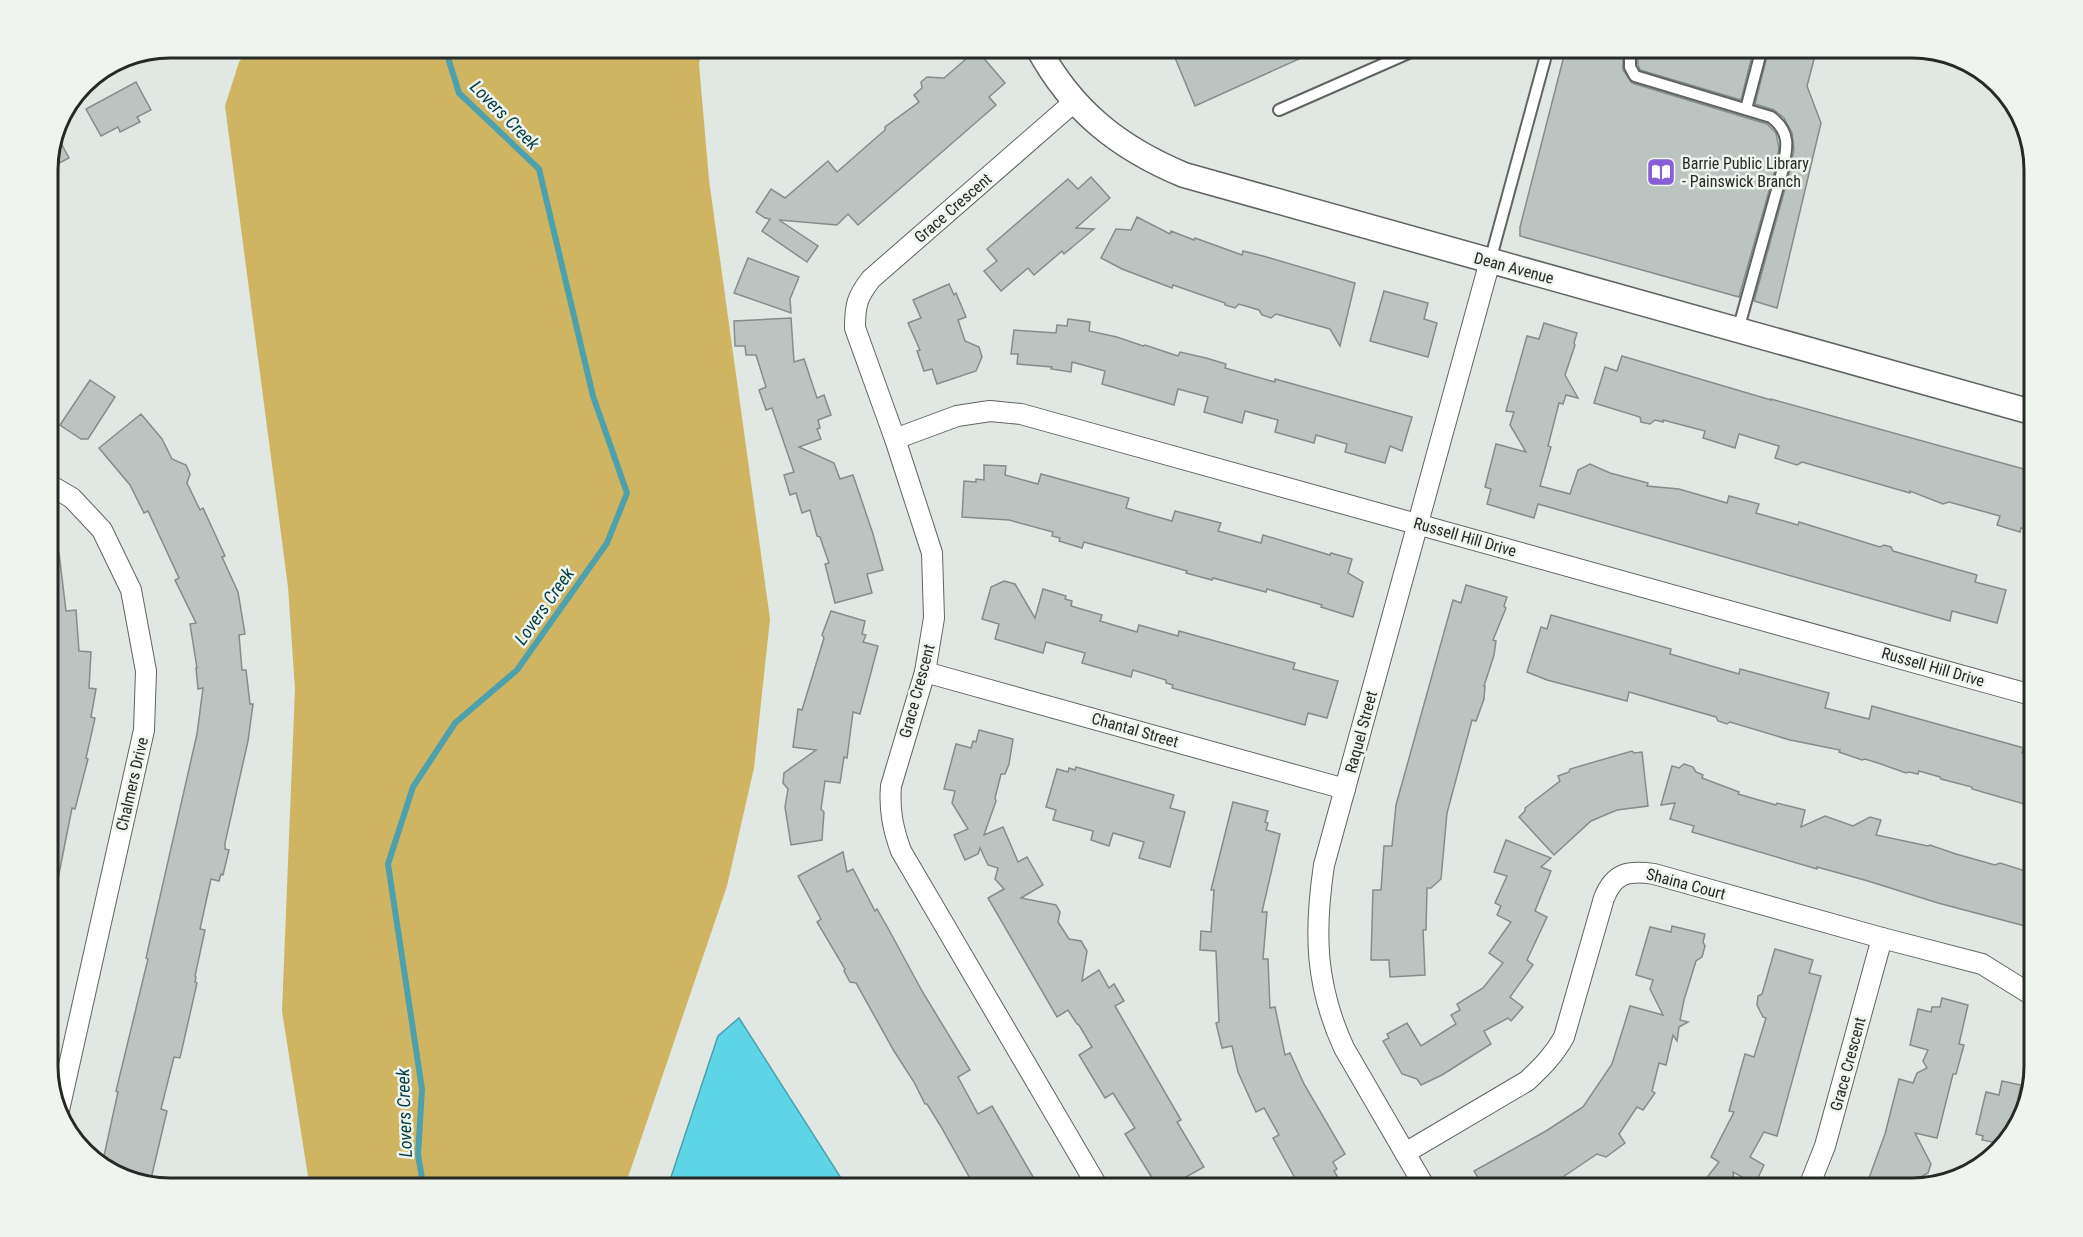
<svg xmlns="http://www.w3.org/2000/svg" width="2083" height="1237" font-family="'Roboto Condensed',sans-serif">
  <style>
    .green { fill: #cfb562 }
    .water { fill: #5dd5e6; stroke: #4da1ad; stroke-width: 1.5 }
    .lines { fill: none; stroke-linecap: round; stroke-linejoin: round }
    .stream { stroke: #4da1ad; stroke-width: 6 }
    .building { fill: #bcc4c2; stroke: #858c8b; stroke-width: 1.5 }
    .service-casing { stroke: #606561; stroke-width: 14 }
    .minor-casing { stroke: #606561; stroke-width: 22 }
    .tertiary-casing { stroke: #606561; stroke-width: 27 }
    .service { stroke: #fff; stroke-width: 10 }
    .minor { stroke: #fff; stroke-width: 20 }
    .tertiary { stroke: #fff; stroke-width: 24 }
    .labels { text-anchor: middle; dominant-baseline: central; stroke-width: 5; stroke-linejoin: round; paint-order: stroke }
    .poi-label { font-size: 16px; fill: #272927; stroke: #eff4ef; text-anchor: start }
    .street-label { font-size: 16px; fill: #272927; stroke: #eff4ef }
    .water-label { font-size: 18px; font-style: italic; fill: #023d44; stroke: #eff4ef }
    .rim { fill: none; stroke: #272927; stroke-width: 3 }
  </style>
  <rect width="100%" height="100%" fill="#e1e7e2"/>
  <path class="green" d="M251,48h451l-3,16 10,116 61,439 -16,149 -27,118 -103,303h-314l-28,-178 13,-322 -7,-102 -63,-481 14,-44z"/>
  <path class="water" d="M739,1018l109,171h-181l51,-153z"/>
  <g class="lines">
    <path class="stream" d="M424,1189l-6,-34 4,-66 -34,-225 25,-77 42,-64 62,-53 90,-127 20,-50 -34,-97 -54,-227 -80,-76 -14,-45"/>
  </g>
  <g class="building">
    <path d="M964,48h11l30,35 -16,14 7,8 -138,120 -10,-11 -11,11 -58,-5 39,26 -11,16 -45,-31 8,-12 -5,-1 -9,-6 15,-23 14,9 43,-37 9,11 48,-42v-3l34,-25 -5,-7 8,-7 -1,-6 6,-5 17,1 22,-19z"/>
    <path d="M1171,48h152l-128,58z"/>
    <path d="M1566,48h57v22l9,13 135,41 9,9 3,15 -4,22 -36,127 -219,-61v-9z"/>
    <path d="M1638,48h116l-13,52 -101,-30 -2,-5z"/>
    <path d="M1769,48h48l-10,38 14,37 -44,185 -23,-7 35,-127 5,-24 -2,-17 -8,-15 -10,-8 -19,-6z"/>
    <path d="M136,82l15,28 -14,7 3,5 -20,10 -2,-5 -17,9 -15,-27z"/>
    <path d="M55,132l14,26 -21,11v-6z"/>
    <path d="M1091,177l19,21 -34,30 18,1 -30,25 -2,-3 -28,24 -6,-7 -27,23 -17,-20 13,-10 -10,-12 81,-70 10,10z"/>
    <path d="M1137,217l33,17 1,-3 23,9 1,-2 47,17 1,-4 20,5 92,27 -15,63 -10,-17 -54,-15 -5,4 -9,-3 -3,-5 -20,-6 -4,4 -10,-3v-2l-52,-18 -1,3 -50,-19 -21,-11 15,-29 15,1z"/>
    <path d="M748,258l51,19 -9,22 1,14 -57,-20z"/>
    <path d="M949,284l5,11 2,-2 10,24 -8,3 7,21 14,6 3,10 -6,14 -39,13 -5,-15 -8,2 -7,-20 3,-1 -12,-27 13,-5 -8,-18z"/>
    <path d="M1384,291l44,12 -4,16 13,4 -9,34 -58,-16z"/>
    <path d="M791,318l3,44 10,-3 13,39 7,-3 7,20 -13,5 2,8 -3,1 4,10 -22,8 35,16 6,16 13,-4 20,59 10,36 -16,4 5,19 -37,10 -10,-39 4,-1 -9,-26 -3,-1 -7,-26 -8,3 -6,-20 -6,2 -6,-20 10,-3 -22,-64 -6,2 -7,-20 7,-3 -10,-32h-10l-1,-9h-10l-1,-25z"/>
    <path d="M1068,319l22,3 -1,9 28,6 26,9 2,-1 33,11 2,-4 26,6 20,6 -1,4 50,14v-3l137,38 -10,34 -12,-5 -5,17 -40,-11 2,-8 -31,-9 -2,8 -39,-11 3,-12 -33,-9 -3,12 -38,-11 4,-15 -30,-8 -4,16 -72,-21 3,-13 -33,-9 -1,10 -20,-3 1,-2 -35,-3 1,-10h-7l3,-24 42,3 1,-8 10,1z"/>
    <path d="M1544,323l33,10 -3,10 1,2 -10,30 13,23 -12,-3 -3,9 -4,-1 -11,43 3,1 -11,39 30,8 8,-24 12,-6 20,9 38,10 -1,3 32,3 48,14 2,-7 30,8 -3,9 42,12 1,-3 81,25 4,-2 7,2 2,4 84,24 -2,7 31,8 -9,33 -45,-12 -2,10 -412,-117 -4,14 -47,-14 4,-15 -6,-2 11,-43 30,8 -16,-27 4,-13 -8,-1 21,-75 12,3z"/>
    <path d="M1622,356l149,44v-1l260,72 -4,15 8,2v20l-6,22 -8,-2 -1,4 -23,-7 3,-9 -51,-14 -6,2 -33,-13v2l-108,-31 -5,3 -22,-7 4,-12 -40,-12 -4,14 -32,-10 2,-7 -42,-11v2l-8,-2 -5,4 -9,-2 -1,-5 -46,-14 11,-36 12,4z"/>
    <path d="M90,380l25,17 -27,42h-7l-21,-14z"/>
    <path d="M141,414l21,25 10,20 14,6 4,9 -3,9 13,27 3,-2 22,48 -3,1 16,35 7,42 -6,1 3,35h4l4,34h3l-5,37 -23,102v6l4,1 -6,25 -2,-1 -2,7 -8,-2 -11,50 5,1 -10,46 1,1 -1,5 2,1 -17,75 -6,-1 -13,52 6,2 -17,72 -41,-11 -7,-7 16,-73 -2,-1 32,-132 -2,-1 51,-224 6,-46 -5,1 -2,-21h1l-7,-44 6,-1 -21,-43 4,-2 -31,-67 -4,2 -14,-28 -31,-37z"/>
    <path d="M984,465l22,1 -1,9 33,9 3,-10 88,24 -3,10 28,8 18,5 3,-10 46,12 -3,8 43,12 2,-8 67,20 1,-2 21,6 -4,14 15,9 -10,35 -32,-10 1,-2 -55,-16 -1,3 -53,-14 -1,2 -26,-7 1,-2 -103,-29 -2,6 -23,-7 1,-3 -8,-2 1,-4 -44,-12 -47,-3 2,-36 12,1v-3l8,1z"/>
    <path d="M59,553l7,58 10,-1 3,41 12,1 -2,36 7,1 -5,28 4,1 -9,40 2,1 -13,50 -3,-1 -16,81 -8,-1v-143l4,-16 -4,-1v-18h2l7,-48h-9v-108z"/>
    <path d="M1004,581l11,3 20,34 8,-29 23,7 -1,3 7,2 -1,5 31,9 -2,6 37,11 2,-7 39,11 1,-5 116,32 -2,6 45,12 -11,37 -19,-5 -3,12 -133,-37 1,-3 -7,-2v-3l-33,-10 -2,7 -49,-14 3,-10 -39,-11 -3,11 -48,-14 4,-15 -17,-5 9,-32z"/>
    <path d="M1466,585l41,12 -3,9 2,2 -13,32 3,1 -2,14 -10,31h1l-1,13 -8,22 -4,-1 -25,93 -6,66 -10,9h-4l-1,42h-3l2,45 -35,2 -1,-17h-18l2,-70h8l3,-44h8l4,-41 57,-205 8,3z"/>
    <path d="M831,611l34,10 -3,13 4,1 -3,7 15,4 -18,68 -7,-2 -6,46 -3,-1 -4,26 -15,-2 -4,28 3,3 -2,28 -31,5 -6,-38 3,-18 -5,-6 1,-10 32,-23 -23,-3 5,-38 4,1 22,-72 -2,-3z"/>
    <path d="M1551,615l120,34 -1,5 69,20 1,-5 89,24 -4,15 44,11 3,-13 152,42 -2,5 13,3v51l-63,-18v-2l-31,-8 -1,-2 -21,-6 -1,3 -9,-2 -3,1 -28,-10 -13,-4 -3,1 -23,-8 1,-2 -50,-10 -60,-18 -3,2 -9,-3 -2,-4 -87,-25 -2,9 -80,-21 -20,-8 14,-45 6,2z"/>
    <path d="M979,730l34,9 -4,25 -4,10h-4l-6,24 1,3 -12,34 19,-8 15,35 9,-5 16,28 -22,13 35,7 4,7 -2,10 11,17 12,2 6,10 -5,30 17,-11 10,18 5,-4 10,17 -9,5 66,114 -4,2 27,45 -20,11 20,5 -1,6h-44l-34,-55 10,-6 -22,-35 -8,5 -26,-43 13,-8 -13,-22 -2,-1 -9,-14 -11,7 -69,-119 16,-9 -9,-10 3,-11 -10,-3 -8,-17 -2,6 -13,6 -11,-25 14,-6 -16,-26 3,-12 -11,-2 12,-45 15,4 2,-7 3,1z"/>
    <path d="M1632,751l2,2 8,-1 6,54 -31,4 -26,11 -37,34 -35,-38 6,-6v-3l35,-27 -2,-5 11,-4 1,-3z"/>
    <path d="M1684,764l9,3 3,5 7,3 -1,3 37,14 -1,2 38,11 1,-2 28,7 -4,17 24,-11 28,10 17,-9 11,3 -5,15 52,11 2,-1 26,9 39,11 5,-2 35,11v30l-6,23 -91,-24 -70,-22 -51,-14v2l-125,-37 2,-6 -24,-7 5,-16 -14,2 11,-39 7,2z"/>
    <path d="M1076,767l98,28 -4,13 15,4 -15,55 -31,-9 5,-16 -31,-9 -4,13 -18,-6 2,-9 -40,-11 3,-10 -10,-3 11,-38 11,3 1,-4 6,2z"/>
    <path d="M1233,802l35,9 -3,11 3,1 -2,7 14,4 -18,78h5l-4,47h5l2,49 5,-1 10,48 5,-2 14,31 41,70 -12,8 4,7 -3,2 6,10 -13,8h-26l-28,-51 6,-3 -15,-27 -8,4 -18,-40 -6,-26 -10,2 -6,-25 3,-1 -3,-71 -16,-1 1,-19 10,1 3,-42h-3z"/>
    <path d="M1506,840l45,18 -10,9 10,4 -16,40 12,6 -20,43 6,5 -23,32 13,10 -12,14 -3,-3 -24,13 7,13 -49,31 -21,10 -4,-6 -15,-5 -19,-33 6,-3 -2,-4 20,-11 14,23 35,-22 -5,-9 9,-5 -3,-6 26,-16 20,-25 -14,-10 22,-31 -14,-7 4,-9 -6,-3 12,-27 -13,-4z"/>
    <path d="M843,852l4,20 6,-3 22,42 2,-2 12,21 33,61 48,79 -12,7 20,37 14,-8 48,83h-64l-36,-64 -13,-21h-2l-11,-22 -20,-31 -38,-68 -6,-1 -6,-11 1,-2 -28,-47 4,-3 -23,-43z"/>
    <path d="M1672,926l33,8 -2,8 2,4 -3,11 -6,4 -12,39 -4,20 8,2 -9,5 -2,14 -4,-6 -7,30 -7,-2 -7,28 3,2 -12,17 -6,-3 -18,27 6,9 -19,14 -9,-3 -52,35h-60l-11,-18 72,-40 37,-24 29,-43 18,-58 33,9 -13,-26 3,-9 -17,-5 14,-48 21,5z"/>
    <path d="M1775,949l38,11 -4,13 12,3 -44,160 -13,-4 -14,25 14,8 -9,19 -22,-12 2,17h-37l21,-27 -8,-5 23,-45 -5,-1 16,-57 9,3 12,-39 -3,-1 -6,-12 1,-9 4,-2z"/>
    <path d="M1942,998l26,7 -9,39 5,1 -8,29h-3l-16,64 -22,-5 16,31 -3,9 -29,16h-34l20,-55 14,-55 14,4 4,-10 10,-5 -4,-7 5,-11 -18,-5 8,-36 13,3 1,-5h8z"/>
    <path d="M2002,1081l19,4 -3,13 8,1 -8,29 -16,16 -20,-4 1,-4 -7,-2 10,-42 13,3z"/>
  </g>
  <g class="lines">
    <g class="service-casing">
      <g id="service">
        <path d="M1630,48v19l5,9 136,41c21,16 16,32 11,55l-44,158"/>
        <path d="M1746,109l16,-61"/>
        <path d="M1279,110l141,-62"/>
        <path d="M1490,261l58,-213"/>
      </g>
    </g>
    <g class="minor-casing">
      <g id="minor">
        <path d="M1074,102l-203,177c-14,18 -16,26 -16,49l40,111 37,114 2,65 -9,54 -34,114c-2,24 2,43 10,65l198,338"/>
        <path d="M895,439l62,-23 33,-5 31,3 1014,282"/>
        <path d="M48,484l24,14 30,32 29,60 15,81 -2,59 -85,380"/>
        <path d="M925,672l420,117"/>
        <path d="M1405,1153l122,-72c15,-14 27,-26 37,-44l40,-139c10,-25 24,-28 50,-24l228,64 100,26 53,33"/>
        <path d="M1426,1189l-82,-141c-29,-63 -30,-116 -20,-183l166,-604"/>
        <path d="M1808,1189l17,-43 57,-208"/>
      </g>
    </g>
    <g class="tertiary-casing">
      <path id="tertiary" d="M1038,48c34,63 81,100 146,127l851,238"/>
    </g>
    <use href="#service" class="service"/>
    <use href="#minor" class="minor"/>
    <use href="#tertiary" class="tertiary"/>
  </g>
  <defs>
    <g id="library-square" transform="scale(1.5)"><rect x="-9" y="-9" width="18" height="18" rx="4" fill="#855ed8" stroke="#eff4ef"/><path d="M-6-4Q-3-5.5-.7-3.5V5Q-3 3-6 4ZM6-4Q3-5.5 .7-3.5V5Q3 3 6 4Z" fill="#fff"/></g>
  </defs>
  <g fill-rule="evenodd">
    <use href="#library-square" x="1661" y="172"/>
  </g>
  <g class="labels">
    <g class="poi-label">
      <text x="1682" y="163">Barrie Public Library<tspan x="1682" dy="18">- Painswick Branch</tspan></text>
    </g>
    <g class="street-label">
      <text transform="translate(953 208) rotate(-41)">Grace Crescent</text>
      <text transform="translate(1514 268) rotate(15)">Dean Avenue</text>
      <text transform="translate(1465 537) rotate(16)">Russell Hill Drive</text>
      <text transform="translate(1933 667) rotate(16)">Russell Hill Drive</text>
      <text transform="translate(917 691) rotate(-75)">Grace Crescent</text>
      <text transform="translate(1135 730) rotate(16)">Chantal Street</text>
      <text transform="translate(1361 732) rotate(-75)">Raquel Street</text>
      <text transform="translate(132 784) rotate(-77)">Chalmers Drive</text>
      <text transform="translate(1686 884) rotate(15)">Shaina Court</text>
      <text transform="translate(1848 1064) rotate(-75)">Grace Crescent</text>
    </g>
    <g class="water-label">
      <text transform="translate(505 115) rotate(45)">Lovers Creek</text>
      <text transform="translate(544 606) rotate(-55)">Lovers Creek</text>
      <text transform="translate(404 1113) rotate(-92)">Lovers Creek</text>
    </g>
  </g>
  <path d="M0 0H2083V1237H0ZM170 58H1912A112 112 0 0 1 2024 170V1066A112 112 0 0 1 1912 1178H170A112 112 0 0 1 58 1066V170A112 112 0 0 1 170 58Z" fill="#eff4ef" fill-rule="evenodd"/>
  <path class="rim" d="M170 58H1912A112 112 0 0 1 2024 170V1066A112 112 0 0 1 1912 1178H170A112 112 0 0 1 58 1066V170A112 112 0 0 1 170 58Z"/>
</svg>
